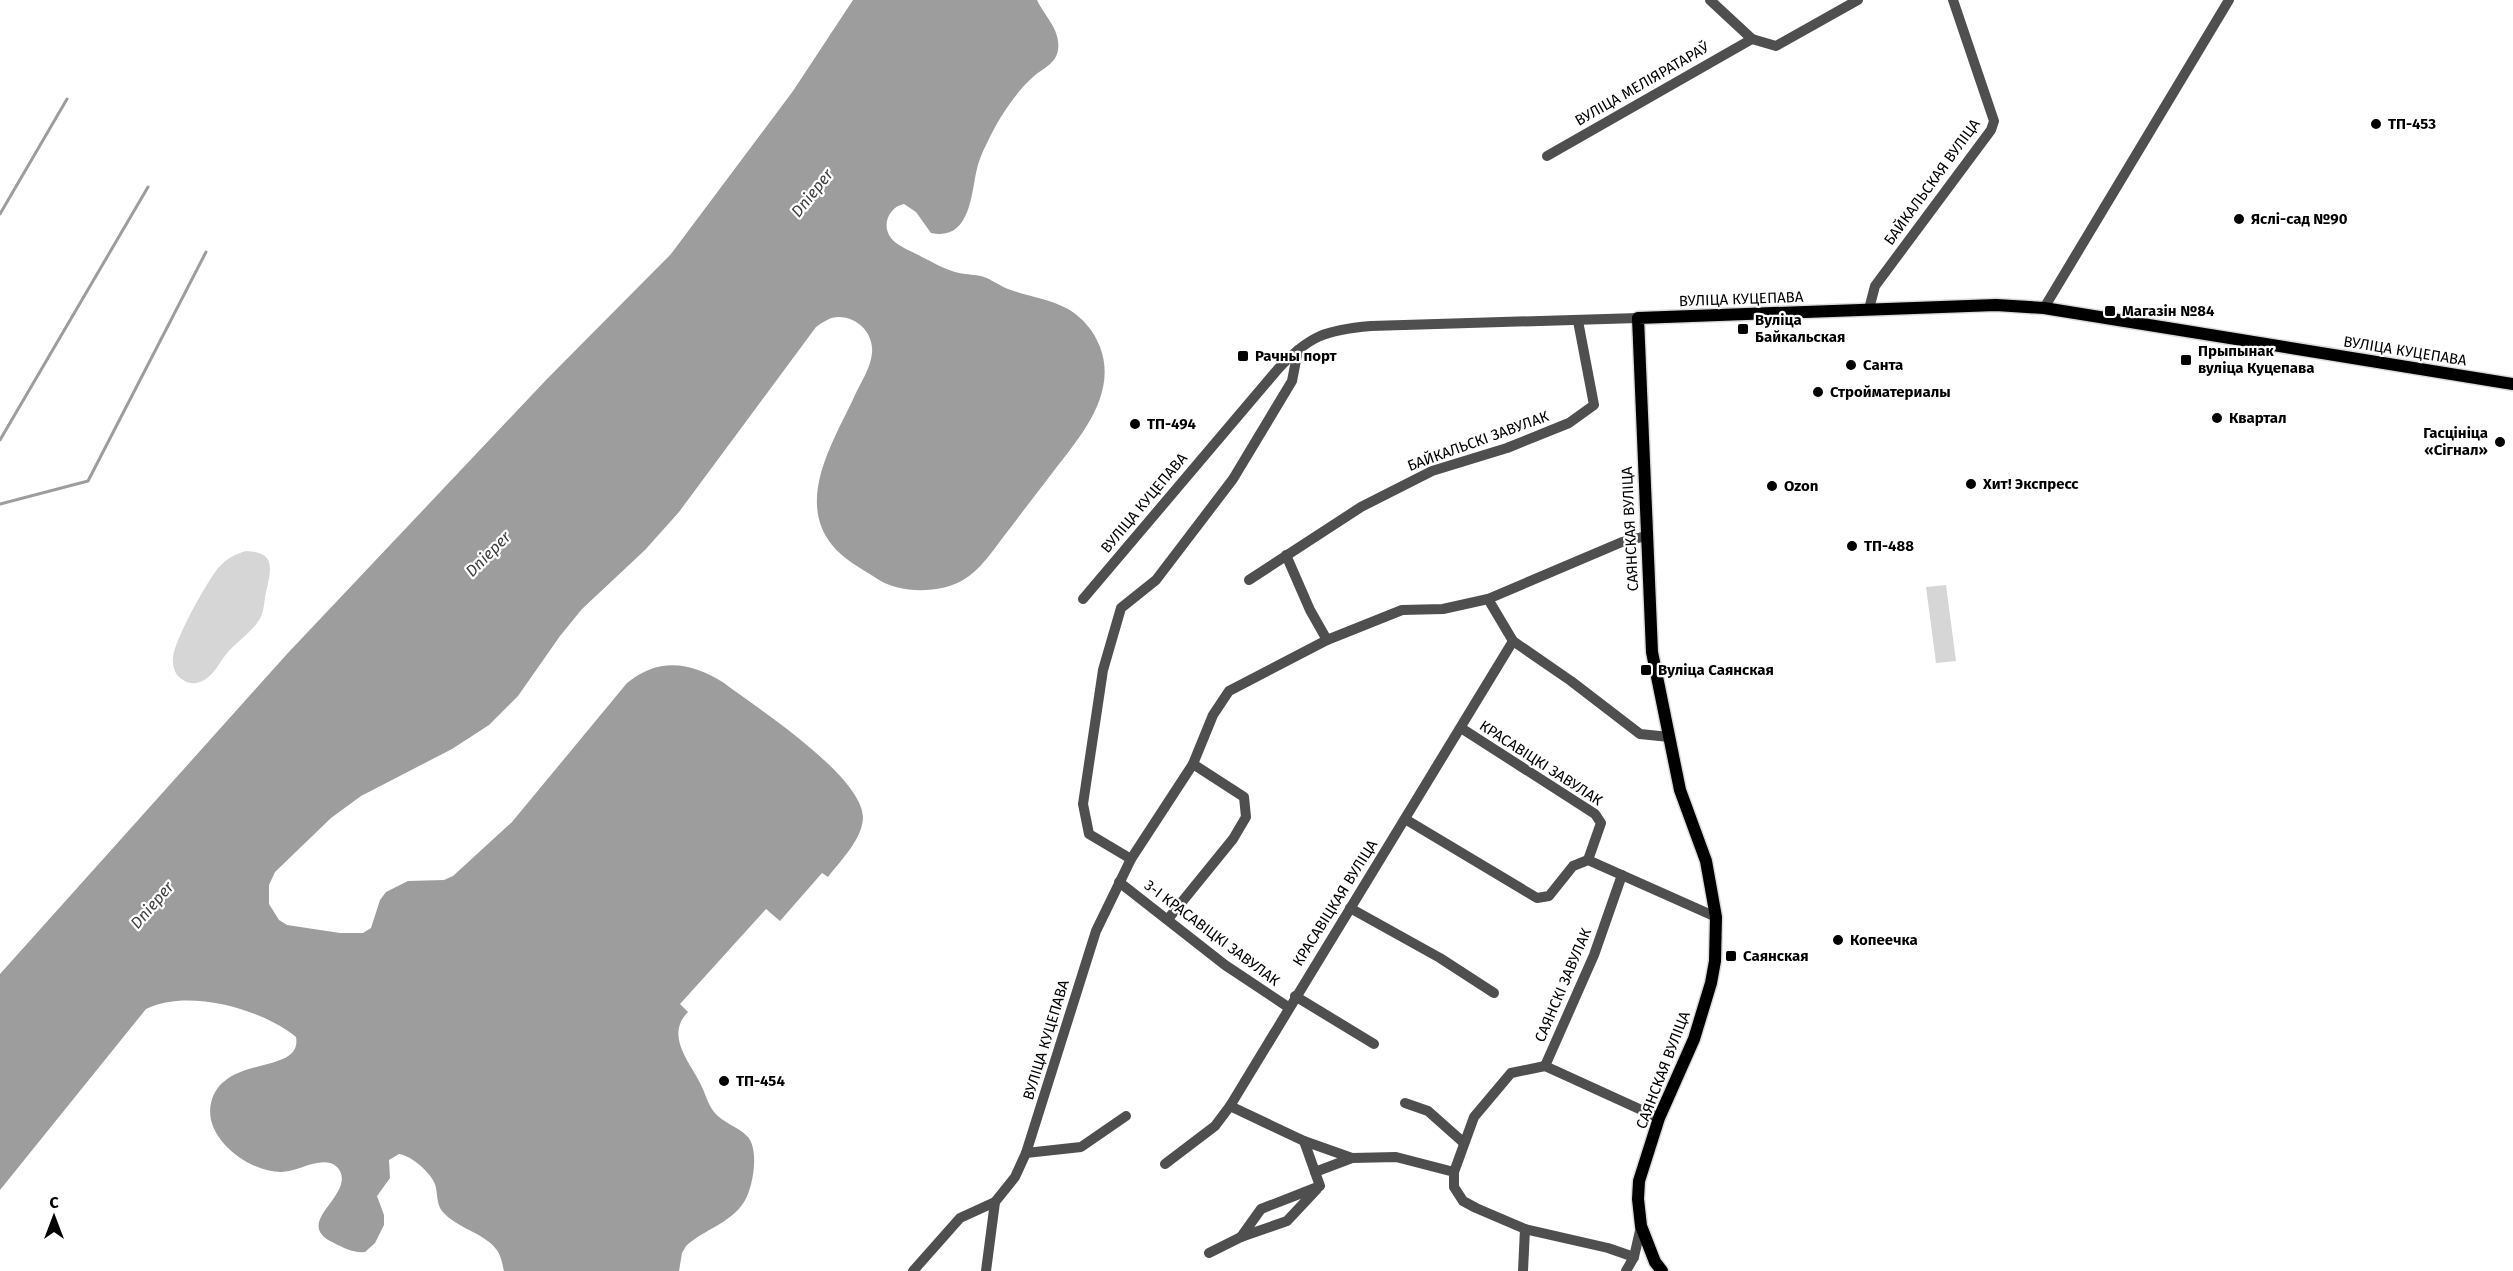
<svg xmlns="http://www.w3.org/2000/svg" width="2513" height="1271" font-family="'Fira Sans',sans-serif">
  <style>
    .green { fill: #d6d6d6 }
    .water { fill: #9d9d9d }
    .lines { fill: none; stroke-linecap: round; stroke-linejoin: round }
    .stream { stroke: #9d9d9d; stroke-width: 3 }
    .major-casing { stroke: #dbdbdb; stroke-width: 15 }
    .minor { stroke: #4f4f4f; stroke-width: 10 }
    .major { stroke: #000; stroke-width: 12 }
    .poi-dot { fill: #000; stroke: #fff; stroke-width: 2 }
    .labels { text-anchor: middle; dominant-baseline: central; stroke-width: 4.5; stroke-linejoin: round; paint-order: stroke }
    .street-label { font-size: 15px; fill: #000; stroke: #fff }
    .poi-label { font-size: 15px; font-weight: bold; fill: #000; stroke: #fff; text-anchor: start }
    .water-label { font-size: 16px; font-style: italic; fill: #3e3e3e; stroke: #fff }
  </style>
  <rect width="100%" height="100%" fill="#fff"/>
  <g class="green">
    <path d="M246,551c28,1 26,15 21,37 -4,13 -1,24 -10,35 -8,11 -20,19 -29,29 -9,10 -14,25 -28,30 -6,2 -11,2 -17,-2 -8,-4 -11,-14 -10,-23 2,-18 34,-76 46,-90 7,-8 16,-13 27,-16z"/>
    <path d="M1946,585l10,76 -20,2 -10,-76z"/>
  </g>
  <path class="water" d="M853,0h184c8,17 24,30 21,50 -2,13 -14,18 -24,26 -19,17 -36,43 -47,67 -5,10 -9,19 -11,30 -5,26 -8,68 -45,60l-15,-21 -12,-8c-13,2 -22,18 -15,31 6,11 23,16 33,22 12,6 24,13 37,16 8,2 17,1 25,4 9,3 17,10 27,13 19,7 39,9 57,19 15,9 26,22 32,38 18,47 -20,90 -47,125 -17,22 -33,43 -49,64 -12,16 -24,34 -41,44 -24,14 -64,14 -87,-2 -14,-9 -33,-19 -44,-33 -37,-46 3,-106 23,-150 6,-13 16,-28 17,-42 2,-19 -14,-36 -33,-36 -9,0 -16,5 -23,10l-137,185 -34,38 -63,59 -22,27 -42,60 -29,29 -37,24 -91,47 -30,22 -56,54 -6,13v19l10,16 8,5 53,8h23l8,-5 9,-28 6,-8 22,-11 36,-1 9,-4 59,-54 115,-139c32,-26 64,-21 97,0 33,25 139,93 139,135 -1,22 -23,43 -35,59l-6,-4 -42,48 -14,-12 -86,95 8,8c-23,23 1,49 12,71 5,9 7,20 14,29 9,11 23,14 33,24 13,13 6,52 -3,66 -13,21 -41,28 -58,44l-4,7 -3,18h-175c-2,-8 -3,-16 -8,-22 -10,-15 -40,-21 -54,-38 -6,-8 -4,-18 -7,-27 -5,-12 -23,-28 -36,-30l-10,6 1,18 -13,18 7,19v10l-9,18 -10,9c-12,1 -21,-4 -31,-9 -43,-20 19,-46 6,-72 -2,-4 -6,-7 -10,-8 -15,-4 -34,9 -49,9 -32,0 -78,-34 -70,-69 12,-50 92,-27 85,-66 -34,-28 -108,-49 -150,-28l-146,181v-216l287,-320 259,-274 125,-126 122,-163z"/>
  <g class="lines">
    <g class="stream">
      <path d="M0,214l67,-115"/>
      <path d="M0,440l148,-253"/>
      <path d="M0,504l88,-23 118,-229"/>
    </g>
    <g class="major-casing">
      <path id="major" d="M1662,1271l-7,-9 -14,-36 -3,-27 1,-18 20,-63 35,-79 17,-56 4,-22 1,-44 -10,-56 -26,-71 -28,-138 -14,-334 358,-13 48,3 469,76"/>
    </g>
    <g class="minor">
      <path d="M1710,0l42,39 24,7 82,-46"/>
      <path d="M1547,156l205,-117"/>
      <path d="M2044,308l185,-308"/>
      <path d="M1869,309l6,-23 116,-156 3,-9 -41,-121"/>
      <path d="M1286,555l24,55 17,30"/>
      <path d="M1249,580l112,-73 71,-36 75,-23 62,-25 25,-18 -16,-84"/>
      <path d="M1083,599l195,-230c32,-34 48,-39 93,-43l267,-8"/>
      <path d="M1488,599l25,42 58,40 69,53 29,3"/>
      <path d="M1461,728l134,86 6,9 -13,37"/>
      <path d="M1405,819l132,79 12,-2 24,-30 15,-6"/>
      <path d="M1131,859l-42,-25 -6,-30 20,-134 18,-62 35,-28 77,-101 59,-98 6,-31"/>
      <path d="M1588,860l128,57"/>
      <path d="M1119,882l106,83 63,42"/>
      <path d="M1350,908l90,50 54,35"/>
      <path d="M1168,919l65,-80 13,-22 -2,-20 -51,-33"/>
      <path d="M1295,996l79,48"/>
      <path d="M1545,1066l49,-111 28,-80"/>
      <path d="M1545,1066l114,52"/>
      <path d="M1405,1103l23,8 36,32"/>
      <path d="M1230,1106l74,35 48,17 44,-1 58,15v15l9,14 13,7 49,21 83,19 26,9"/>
      <path d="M1304,1141l11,31 37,-14"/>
      <path d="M1026,1153l55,-6 45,-31"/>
      <path d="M1165,1164l50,-38 15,-20 283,-465"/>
      <path d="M1454,1172l20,-55 37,-44 34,-7"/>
      <path d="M1241,1237l46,-16 30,-32"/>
      <path d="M1209,1253l32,-16 20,-28 59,-23 -5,-14"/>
      <path d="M913,1271l47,-53 35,-16 20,-25 11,-24 70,-222 35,-72 62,-95 20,-49 16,-24 98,-51 75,-30 41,-1 45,-10 134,-57 24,-6"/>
      <path d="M986,1271l9,-69"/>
      <path d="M1523,1271l2,-42"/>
      <path d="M1626,1271l8,-14 7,-31"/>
    </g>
    <use href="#major" class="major"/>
  </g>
  <g class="poi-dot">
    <circle cx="2376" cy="124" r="6"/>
    <circle cx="2239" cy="219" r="6"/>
    <rect x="2104" y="305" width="12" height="12" rx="3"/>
    <rect x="1737" y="323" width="12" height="12" rx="3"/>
    <rect x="1237" y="350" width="12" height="12" rx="3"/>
    <rect x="2180" y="354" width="12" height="12" rx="3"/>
    <circle cx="1851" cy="365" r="6"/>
    <circle cx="1818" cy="392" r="6"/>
    <circle cx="2217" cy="418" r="6"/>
    <circle cx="1135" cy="424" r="6"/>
    <circle cx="2500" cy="442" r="6"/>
    <circle cx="1971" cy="484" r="6"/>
    <circle cx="1772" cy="486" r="6"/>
    <circle cx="1852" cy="546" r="6"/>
    <rect x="1640" y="664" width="12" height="12" rx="3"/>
    <circle cx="1838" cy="940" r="6"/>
    <rect x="1725" y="950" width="12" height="12" rx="3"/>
    <circle cx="724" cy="1081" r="6"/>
  </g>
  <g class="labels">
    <g class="street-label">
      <text transform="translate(1642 84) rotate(-30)">ВУЛІЦА МЕЛІЯРАТАРАЎ</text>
      <text transform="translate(1932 182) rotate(-54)">БАЙКАЛЬСКАЯ ВУЛІЦА</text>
      <text transform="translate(1741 299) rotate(-2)">ВУЛІЦА КУЦЕПАВА</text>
      <text transform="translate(2405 351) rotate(9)">ВУЛІЦА КУЦЕПАВА</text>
      <text transform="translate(1478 441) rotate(-20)">БАЙКАЛЬСКІ ЗАВУЛАК</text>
      <text transform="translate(1144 503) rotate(-50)">ВУЛІЦА КУЦЕПАВА</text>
      <text transform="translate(1630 529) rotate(-93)">САЯНСКАЯ ВУЛІЦА</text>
      <text transform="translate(1541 763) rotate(33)">КРАСАВІЦКІ ЗАВУЛАК</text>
      <text transform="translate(1335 903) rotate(-58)">КРАСАВІЦКАЯ ВУЛІЦА</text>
      <text transform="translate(1212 933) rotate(37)">3-І КРАСАВІЦКІ ЗАВУЛАК</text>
      <text transform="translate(1563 985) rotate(-67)">САЯНСКІ ЗАВУЛАК</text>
      <text transform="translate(1046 1040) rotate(-73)">ВУЛІЦА КУЦЕПАВА</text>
      <text transform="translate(1663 1070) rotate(-69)">САЯНСКАЯ ВУЛІЦА</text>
    </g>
    <g class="poi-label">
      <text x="2388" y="124">ТП-453</text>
      <text x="2251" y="219">Яслі-сад №90</text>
      <text x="2122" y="311">Магазін №84</text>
      <text x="1755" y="320">Вуліца<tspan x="1755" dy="17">Байкальская</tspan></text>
      <text x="2198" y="351">Прыпынак<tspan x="2198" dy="17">вуліца Куцепава</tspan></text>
      <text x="1255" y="356">Рачны порт</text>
      <text x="1863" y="365">Санта</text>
      <text x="1830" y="392">Стройматериалы</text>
      <text x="2229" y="418">Квартал</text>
      <text x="1147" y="424">ТП-494</text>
      <text x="2488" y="433" text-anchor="end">Гасцініца<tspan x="2488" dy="17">«Сігнал»</tspan></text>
      <text x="1983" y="484">Хит! Экспресс</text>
      <text x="1784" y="486">Ozon</text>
      <text x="1864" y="546">ТП-488</text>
      <text x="1658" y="670">Вуліца Саянская</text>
      <text x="1850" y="940">Копеечка</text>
      <text x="1743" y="956">Саянская</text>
      <text x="736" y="1081">ТП-454</text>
    </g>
    <g class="water-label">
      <text transform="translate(812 193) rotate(-51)">Dnieper</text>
      <text transform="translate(488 554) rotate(-45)">Dnieper</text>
      <text transform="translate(152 905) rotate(-49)">Dnieper</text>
    </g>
  </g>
  <g transform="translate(54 1217)" stroke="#ffffff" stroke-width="4.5" paint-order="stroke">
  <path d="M0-4.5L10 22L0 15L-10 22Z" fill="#000000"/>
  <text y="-9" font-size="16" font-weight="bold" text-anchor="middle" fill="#000000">С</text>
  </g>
</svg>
